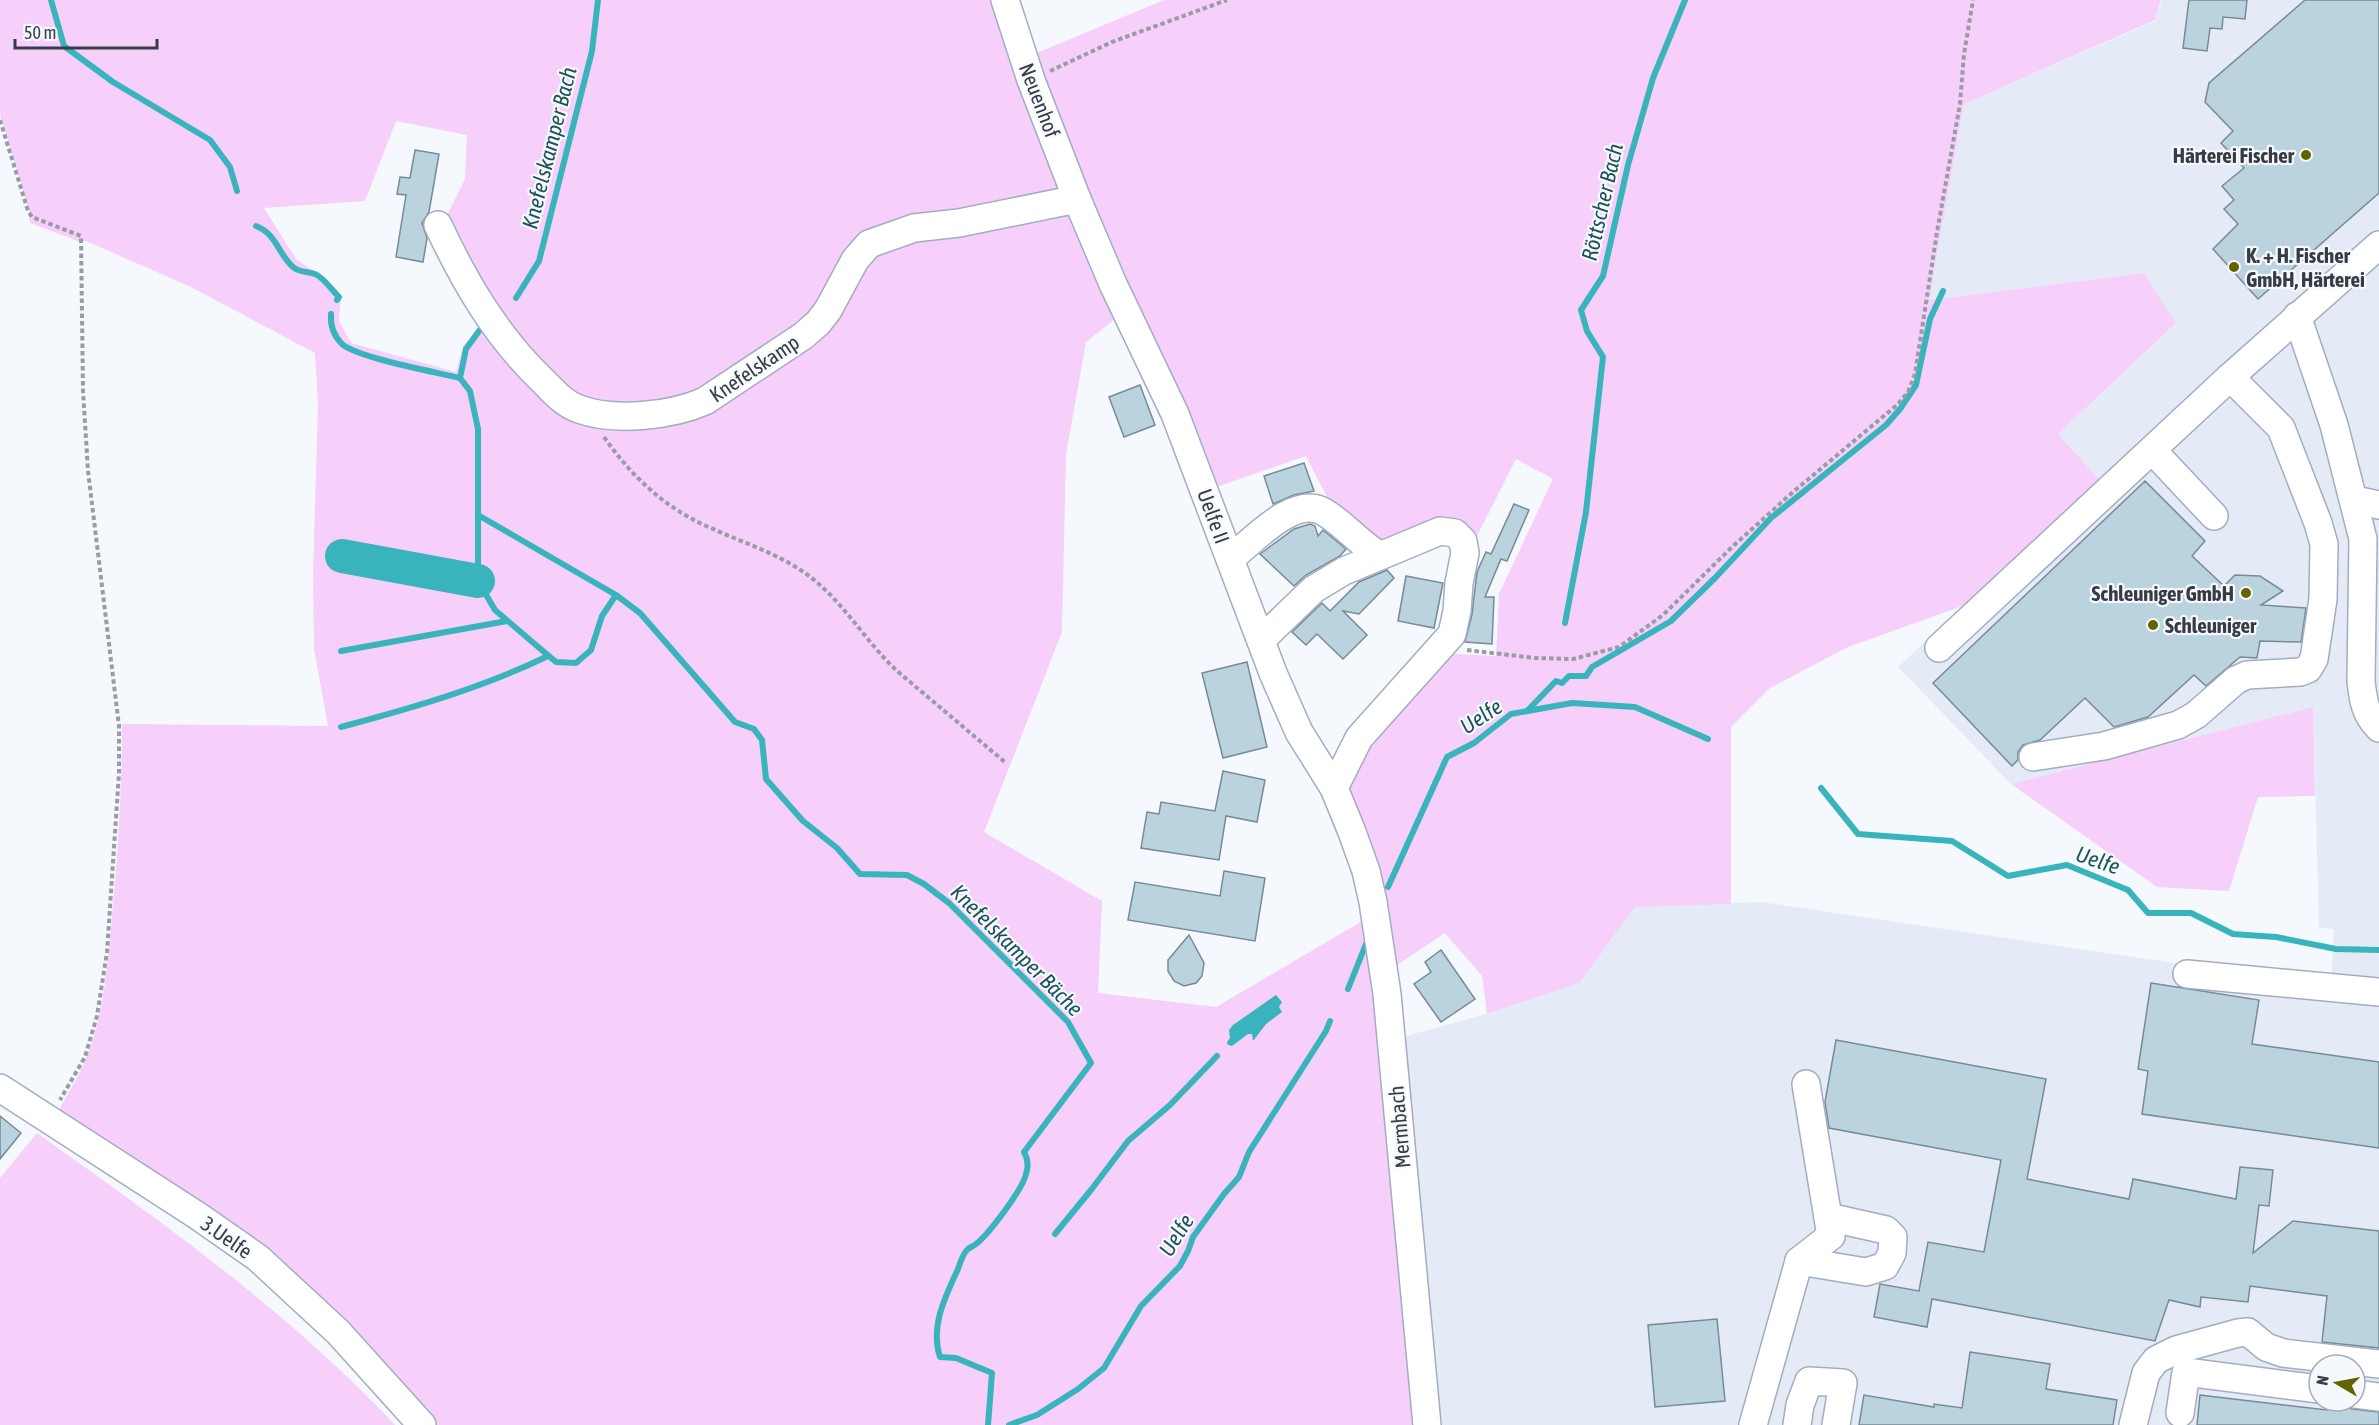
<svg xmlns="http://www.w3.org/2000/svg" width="2379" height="1425" font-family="'Asap Condensed',sans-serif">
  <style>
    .built { fill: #e5ebf6; fill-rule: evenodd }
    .green { fill: #f6cffb }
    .water { fill: #39b4bc }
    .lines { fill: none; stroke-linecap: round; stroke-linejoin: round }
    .stream { stroke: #39b4bc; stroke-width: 6 }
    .river { stroke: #39b4bc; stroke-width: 34 }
    .building { fill: #bbd2df; stroke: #768b97; stroke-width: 1.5 }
    .minor-casing { stroke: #a2adc0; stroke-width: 30 }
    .path { stroke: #999da3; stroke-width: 4; stroke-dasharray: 4.5 3; stroke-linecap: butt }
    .minor { stroke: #fff; stroke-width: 27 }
    .poi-dot { fill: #626400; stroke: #f5f8fc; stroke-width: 2 }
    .labels { text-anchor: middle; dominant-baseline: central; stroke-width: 4.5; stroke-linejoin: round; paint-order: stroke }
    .street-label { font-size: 21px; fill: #373c44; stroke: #f5f8fc }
    .poi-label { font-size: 21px; font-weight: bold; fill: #373c44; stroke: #f5f8fc; text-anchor: end }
    .water-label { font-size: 22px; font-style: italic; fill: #1f5256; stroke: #f5f8fc }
  </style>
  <rect width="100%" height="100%" fill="#f5f8fc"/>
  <path class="built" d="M2162,0h217v1425h-949l-35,-386 92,-25 91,-31 57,-76 126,-5 570,84 3,-57 -15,-1 -6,-221 -302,77 -113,-117 202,-187 -42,-46 118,-111 -32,-50 -215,27 35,-196 191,-83zM2319,1365h36v36h-36z"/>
  <g class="green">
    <path d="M0,0h1001l27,88 44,107 -113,25 -46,4 -46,18 -14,15 -36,64 -15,13 -97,65 -35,9 -65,6 -20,-6 -23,-10 -43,-42 -15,-21 -46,-77 -16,-33 23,-46 2,-44 -71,-14 -31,80 -101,7 32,51 30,21 15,17 -2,24 12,22 105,29 7,-26 23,-26c30,38 69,95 122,99 12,1 24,-2 37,-3 22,-3 42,-4 62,-14 14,-9 28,-19 42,-28 23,-15 52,-28 71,-49 22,-24 23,-60 52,-79 27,-17 58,-15 88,-20 39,-7 78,-16 116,-23l34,83 14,26 -38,30 -20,112 -4,178 -78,200 118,69 -4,92 118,14 155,-91 17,137 35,372h-991l-91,-103 -78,-70 -60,-43 -145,-96c8,-19 22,-37 29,-57 17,-43 21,-93 25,-140 6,-64 10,-128 10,-192l206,2 -14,-77 -1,-73 5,-173 -3,-50 -124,-66 -105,-46h-8l-48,-18 -1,-13 -29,-96z"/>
    <path d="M1164,0h997l-6,20 -191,84 -35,196 215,-27 32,50 -118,111 42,46 -135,125 -117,42 -78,41 -39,39v177l-96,3 -56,76 -92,31 -5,-38 -37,-43 -57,38 -51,-183 103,-135 56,3 3,-62 54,-115 -37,-20 -41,81 -91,10 -54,-47 -24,-47 -98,34 -181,-433z"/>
    <path d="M2313,707l2,89 -57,1 -29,94 -72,-4 -146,-103z"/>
    <path d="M37,1133c125,89 252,179 358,292h-395v-247z"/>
  </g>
  <path class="water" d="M1276,995l6,7 -3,5 3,5 -16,12 -13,17 -1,-7h-4l-16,12 -4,-1 -1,-3 3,-4 -1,-8 4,-5z"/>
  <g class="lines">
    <g class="stream">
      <path d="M51,0l13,46 49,36 97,58 20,27 7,24"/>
      <path d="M256,226c21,8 22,28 37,41 7,6 14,4 22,7 8,3 17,16 24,23l-2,3"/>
      <path d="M516,298l23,-37 53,-210 6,-51"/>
      <path d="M331,314c-1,12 2,21 11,30 16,14 94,28 118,34"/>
      <path d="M460,378l10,13 8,38v152l17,29 35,30 26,22 20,1 15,-13 11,-34 14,-21 24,18 95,109 19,7 8,11 4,39 37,42 34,27 23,26 47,1 17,9 25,19 119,119 23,41 -67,89c4,7 5,13 2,22 -3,15 -38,61 -50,70 -2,2 -6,3 -8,5 -5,4 -8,14 -10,20 -13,28 -28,58 -18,88l16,1 36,15 -4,52"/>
      <path d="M460,378l6,-29 13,-18"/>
      <path d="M478,515l138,80"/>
      <path d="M1565,623l21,-111 17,-155 -16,-26 -6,-21 22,-34 25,-111 25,-87 32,-78"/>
      <path d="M341,651l166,-30"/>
      <path d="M1527,711l29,-30 6,2 7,-7h17l6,-9 79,-46 44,-43 56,-60 115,-93 14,-16 16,-24 14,-66 13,-28"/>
      <path d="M341,727c71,-19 141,-39 207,-71"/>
      <path d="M1821,788l37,46 94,7 56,35 59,-11 61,25 20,23h43l42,21 43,3 60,12 43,1"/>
      <path d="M1388,887l59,-130 27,-14 37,-29 61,-11 63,4 73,32"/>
      <path d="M1348,989l20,-50"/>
      <path d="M1055,1234l36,-44 37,-49 42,-36 47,-49"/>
      <path d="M1009,1425l28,-10 41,-26 26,-21 37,-62 39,-40 8,-15 5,-14 31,-43 15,-17 10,-25 77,-121 4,-10"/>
    </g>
    <path class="river" d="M342,556l136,25"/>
  </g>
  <g class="building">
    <path d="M2189,0h58l-2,19 -22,-2 -1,12 -12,-1 -3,23 -24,-3z"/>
    <path d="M2305,0h74v193l-121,106 -45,-50 25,-25 -14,-15 10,-9 -12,-14 22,-18 -23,-25 12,-12 -28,-29 4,-19z"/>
    <path d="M415,150l24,4 -10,58 -7,11 5,15 -4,24 -27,-5 10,-62 -9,-1 3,-17 10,1z"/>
    <path d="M1140,385l15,40 -31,12 -15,-40z"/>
    <path d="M1304,463l10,28 -20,4 -21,9 -9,-28z"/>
    <path d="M2145,481l60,60 -13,15 32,30 11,-11 25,1 23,15 -22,14 45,3 -5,34 -41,-1 -3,17 -17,-1 -34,29 -12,-11 -46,42 -34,10 -29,-29 -45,42 -17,5 -5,7v8l-6,6 -79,-83z"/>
    <path d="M1514,504l15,6 -22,51 -6,-2 -16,38h9l-2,47 -27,-2 7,-28 5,-42 9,-20 5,2z"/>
    <path d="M1310,524l5,2 3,10 5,-6 23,19 -6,7 -34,19 -12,11 -34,-32 34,-25z"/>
    <path d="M1387,570l7,8 -35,36 -16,-3 24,24 -24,24 -26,-25 -11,11 -14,-13 30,-29 8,8 29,-29z"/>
    <path d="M1406,576l37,7 -9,45 -36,-7z"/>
    <path d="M1247,662l20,85 -44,11 -21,-85z"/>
    <path d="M1223,771l42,9 -8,42 -31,-6 -7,44 -78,-12 6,-36 12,2 2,-12 54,9z"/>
    <path d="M1224,871l41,7 -10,63 -127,-21 7,-38 85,14z"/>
    <path d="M1189,935l15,28 -2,13 -6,7 -12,3 -10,-5 -6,-10v-11z"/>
    <path d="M1441,950l34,49 -34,23 -27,-38 17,-12 -6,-10z"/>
    <path d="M2151,983l108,17 -7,44 127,18v86l-237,-34 6,-43 -10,-2z"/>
    <path d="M1836,1040l210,39 -19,100 102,20 4,-20 103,20 4,-32 33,3 -4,36 -10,-1 -6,48 40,-32 86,10v117l-57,-6 5,-46 -77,-10 -2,16 -47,-5 -1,10 -31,-7 -14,41 -223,-42 -5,28 -53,-10 6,-33 39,7 9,-49 56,10 17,-92 -172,-32 -4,-26z"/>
    <path d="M0,1116l21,17 -21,26z"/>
    <path d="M1717,1319l8,82 -70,6 -7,-82z"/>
    <path d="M1970,1352l80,12 -4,25 71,11 -4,25h-254l5,-30 70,12v-3l28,4z"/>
    <path d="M2200,1395l127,15 1,-9h13l5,6 6,2 27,3v13h-182z"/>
  </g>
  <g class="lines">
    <g class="minor-casing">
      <g id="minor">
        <path d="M1005,0l26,80 46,119 36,85 62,130 98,259 26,59 35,56 18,44 14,39 7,31 14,92 40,431"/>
        <path d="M438,225c27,58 59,112 105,156 11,11 21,23 36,28 35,13 92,7 126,-8l98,-65 15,-13 10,-13 27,-50 14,-16 45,-16 45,-5 118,-24"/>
        <path d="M2297,316l37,109 29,114 -2,142c2,19 4,33 18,47"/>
        <path d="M2152,450l62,66"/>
        <path d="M2355,500l24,5"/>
        <path d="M1230,559c22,-17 64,-65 94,-47 20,12 35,31 55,43"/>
        <path d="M1261,640l53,-51 30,-18 96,-40 15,2 8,8 2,12 -6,30 -2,28 -5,23 -93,104 -25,50"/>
        <path d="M1939,648l291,-271 149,-132"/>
        <path d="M2033,757l71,-11 74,-21 18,-10 40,-35 11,-5 53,-3 8,-3 6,-10 9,-60 1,-55 -6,-21 -37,-95 -51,-51"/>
        <path d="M2187,974l192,18"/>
        <path d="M0,1088l198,128 60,42 80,74 84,93"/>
        <path d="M1799,1261l32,-25 -25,-152"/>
        <path d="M1799,1261l67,11 19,-6 7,-13 1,-16 -7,-7 -58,-13"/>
        <path d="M2355,1394l24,3"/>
        <path d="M2180,1413l6,-41 133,17"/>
        <path d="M1753,1425l46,-164"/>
        <path d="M1797,1425l3,-20 9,-24 34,2 -7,42"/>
        <path d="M2133,1425l13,-52 10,-13 20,-10 62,-17 10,-1 18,15 17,6 96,11"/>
      </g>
    </g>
    <g class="path">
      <path d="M1050,71l62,-29 115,-42"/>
      <path d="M0,120l28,91 4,6 49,19 2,155 5,80 31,255v47l-12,179 -10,64 -12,41 -25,43"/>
      <path d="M604,437c28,40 62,72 107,91 30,14 63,24 91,43 38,25 62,69 95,100l109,92"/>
      <path d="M1467,650l68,8 38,1 46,-12 44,-32 68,-67 62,-56 104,-87 11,-13 7,-18 22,-142 23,-128 4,-50 9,-54"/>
    </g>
    <use href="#minor" class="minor"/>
  </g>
  <g class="poi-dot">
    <circle cx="2306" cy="155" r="6"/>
    <circle cx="2234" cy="267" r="6"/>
    <circle cx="2246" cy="593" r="6"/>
    <circle cx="2153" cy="625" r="6"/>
  </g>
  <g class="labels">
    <g class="street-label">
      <text transform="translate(1040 100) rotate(69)">Neuenhof</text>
      <text transform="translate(754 368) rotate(-34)">Knefelskamp</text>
      <text transform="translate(1214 516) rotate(70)">Uelfe II</text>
      <text transform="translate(1399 1127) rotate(-95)">Mermbach</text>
      <text transform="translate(227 1237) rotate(35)">3.Uelfe</text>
    </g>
    <g class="poi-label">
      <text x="2294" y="155">Härterei Fischer</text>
      <text x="2246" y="255" text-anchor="start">K. + H. Fischer<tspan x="2246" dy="24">GmbH, Härterei</tspan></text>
      <text x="2234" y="593">Schleuniger GmbH</text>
      <text x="2165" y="625" text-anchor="start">Schleuniger</text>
    </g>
    <g class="water-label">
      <text transform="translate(549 148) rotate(-76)">Knefelskamper Bach</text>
      <text transform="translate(1602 202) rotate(-77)">Röttscher Bach</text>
      <text transform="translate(1481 716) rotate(-33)">Uelfe</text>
      <text transform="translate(2098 860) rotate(19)">Uelfe</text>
      <text transform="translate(1017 950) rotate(45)">Knefelskamper Bäche</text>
      <text transform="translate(1176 1235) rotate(-58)">Uelfe</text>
    </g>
  </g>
  <g transform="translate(2337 1383) rotate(280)"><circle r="28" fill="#f5f8fc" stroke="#a9adb2" stroke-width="1.5"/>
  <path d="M0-4.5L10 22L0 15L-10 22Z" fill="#626400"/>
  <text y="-9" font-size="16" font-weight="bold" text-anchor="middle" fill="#373c44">N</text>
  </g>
  <path d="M15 39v9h142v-9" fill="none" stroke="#373c44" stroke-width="3"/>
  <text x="24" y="39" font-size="18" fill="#373c44" stroke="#f5f8fc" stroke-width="4.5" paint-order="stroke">50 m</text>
</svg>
